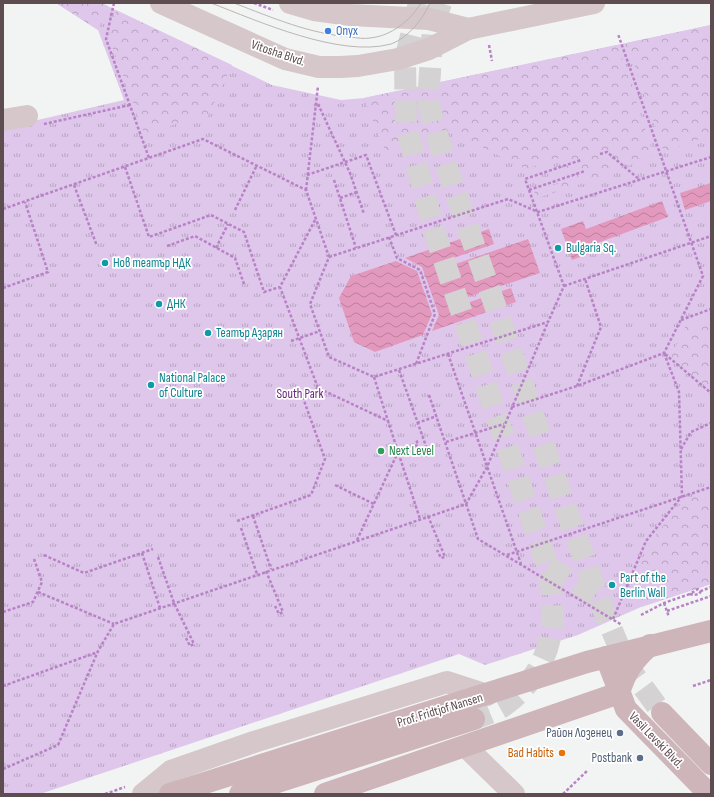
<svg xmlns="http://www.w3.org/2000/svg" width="714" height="797" font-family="'Sofia Sans Condensed',sans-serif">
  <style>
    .grass { fill: url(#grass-tufts) }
    .forest { fill: url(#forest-crowns) }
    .water { fill: url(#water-waves) }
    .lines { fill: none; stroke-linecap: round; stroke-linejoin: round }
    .major-tunnel { stroke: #d4d2d2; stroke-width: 22; stroke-dasharray: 22 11; stroke-linecap: butt }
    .path { stroke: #b882c6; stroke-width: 2.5; stroke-dasharray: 3 2; stroke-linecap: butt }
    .minor { stroke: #d5c7ca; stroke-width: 22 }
    .major { stroke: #cdb5ba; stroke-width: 22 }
    .tram { stroke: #bbb5b5; stroke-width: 1 }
    .shop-dot { fill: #3f7fe0; stroke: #fff; stroke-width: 1.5 }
    .culture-dot { fill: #0f9aa8; stroke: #fff; stroke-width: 1.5 }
    .leisure-dot { fill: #2e9e5b; stroke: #fff; stroke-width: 1.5 }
    .service-dot { fill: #5c6f8a; stroke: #fff; stroke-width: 1.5 }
    .food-dot { fill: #e8710a; stroke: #fff; stroke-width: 1.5 }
    .labels { text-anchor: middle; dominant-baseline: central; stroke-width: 3.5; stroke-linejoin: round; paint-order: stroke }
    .shop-label { font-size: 13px; fill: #366cbe; stroke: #fff; text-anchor: start }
    .street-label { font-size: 13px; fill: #5d4c50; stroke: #fff }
    .culture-label { font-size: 13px; fill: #0d838f; stroke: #fff; text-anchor: start }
    .park-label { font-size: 13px; fill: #662378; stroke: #fff }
    .leisure-label { font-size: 13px; fill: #27864d; stroke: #fff; text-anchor: start }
    .service-label { font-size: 13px; fill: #4e5e75; stroke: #fff; text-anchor: end }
    .food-label { font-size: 13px; fill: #c56008; stroke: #fff; text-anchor: end }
  </style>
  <defs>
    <pattern id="grass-tufts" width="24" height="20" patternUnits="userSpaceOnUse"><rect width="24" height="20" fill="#dfc7eb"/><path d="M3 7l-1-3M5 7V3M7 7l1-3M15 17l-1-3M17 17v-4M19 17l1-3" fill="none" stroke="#b8a4c1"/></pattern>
    <pattern id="forest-crowns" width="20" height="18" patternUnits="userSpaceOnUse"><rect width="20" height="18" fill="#dfc7eb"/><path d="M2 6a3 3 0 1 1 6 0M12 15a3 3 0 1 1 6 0" fill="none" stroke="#b8a4c1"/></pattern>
    <pattern id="water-waves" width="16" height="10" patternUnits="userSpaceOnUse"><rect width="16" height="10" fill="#e399be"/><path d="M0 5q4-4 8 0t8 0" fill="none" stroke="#bb7f9d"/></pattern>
  </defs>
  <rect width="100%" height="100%" fill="#f2f4f3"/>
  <path class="grass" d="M56,3h45l171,82 69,15 23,-2 347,-73v559l-70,23 -63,28 -93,30 -26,-11 -419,140h-37v-666l121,-28 -26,-70z"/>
  <g class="forest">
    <path d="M56,3h45l7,3 -10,24z"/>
    <path d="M116,10l116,55 -26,55 -8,-5 -53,21 -36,-98z"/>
    <path d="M711,25v110l-47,17 -37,-109z"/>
    <path d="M618,45l36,111 -85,32 -32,10 -3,-6 32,-11 -8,-23 -32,11 -76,-38 -64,22 -22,-55z"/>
    <path d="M711,316v74l-39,-32v-3l14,-30z"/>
    <path d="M711,491v93l-70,23 -15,-10 24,-55 34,-42z"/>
  </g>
  <g class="water">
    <path d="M711,183v18l-26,9 -5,-17z"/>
    <path d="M662,201l6,16 -76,28 2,7 -22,8 -11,-31 22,-8 3,8z"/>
    <path d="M489,229l5,15 -55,19 2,6 87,-30 12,34 -87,29 2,5 56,-19 5,14 -84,29 7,-16 -17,-48 -17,-9z"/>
    <path d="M396,261l21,10 15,43 -9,21 -48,17 -21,-10 -15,-44 12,-22z"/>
  </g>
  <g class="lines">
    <g class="major-tunnel">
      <path d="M419,3l-14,57 1,65 29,109 113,333c11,56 5,102 -43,138 -8,6 -21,10 -31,14"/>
      <path d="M441,3l-8,24 -5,75 17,60 117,336 37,101 27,65 36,49"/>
      <path d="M548,567l51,32"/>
    </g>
    <g class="path">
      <path d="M114,3l-8,36 43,119"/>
      <path d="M254,3l19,7"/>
      <path d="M489,45l3,16"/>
      <path d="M318,104l32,69 14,41"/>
      <path d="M44,124l86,-19"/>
      <path d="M600,154l7,-2 33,28"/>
      <path d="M125,167l24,70 62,-22 33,17 20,60 16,-5"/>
      <path d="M307,175l59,-20 30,80"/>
      <path d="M334,180l22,68"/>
      <path d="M74,185l23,61"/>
      <path d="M306,190l12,-104"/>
      <path d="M529,190l56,-19"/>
      <path d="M340,198l17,-6"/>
      <path d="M3,209l200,-70 103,51 23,67 -19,47 19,53 45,20 174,-55 16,-36 -39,-107 56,-19"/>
      <path d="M235,210l22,-45"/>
      <path d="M315,220l-35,67 38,101 70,33 32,98"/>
      <path d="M389,237l8,21 23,12 15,44 -19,50"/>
      <path d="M167,246l28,-10 40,22 9,26"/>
      <path d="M216,248l12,-24"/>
      <path d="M329,257l179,-58 30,13 173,-55"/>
      <path d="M564,286l147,-50"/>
      <path d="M3,288l45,-16 -23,-70"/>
      <path d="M681,320l30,-11"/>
      <path d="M291,341l29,-10"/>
      <path d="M448,354l73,210"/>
      <path d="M665,354l46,39"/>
      <path d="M399,370l28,79"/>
      <path d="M374,377l14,44"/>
      <path d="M577,386l24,-59 -16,-48"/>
      <path d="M429,395l49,144 144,86"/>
      <path d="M512,407l65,-21 87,-33 39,-77 -85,-242"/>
      <path d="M417,423l20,-7"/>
      <path d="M446,442l58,-18"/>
      <path d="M681,449l10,-17 20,-9"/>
      <path d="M335,485l39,19"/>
      <path d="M253,516l18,53"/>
      <path d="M428,516l17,41 -4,1 -4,-8"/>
      <path d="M237,521l74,-26 14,-36 -23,-64 16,-7"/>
      <path d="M241,528l16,46"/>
      <path d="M357,540l41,-88 20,-7 -2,-6"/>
      <path d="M142,553l18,55"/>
      <path d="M44,555l40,18 69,-24"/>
      <path d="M507,555l204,-68"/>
      <path d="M158,557l16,46 20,41 -4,2 -4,-8"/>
      <path d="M266,571l17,41 -4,2 -4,-8"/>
      <path d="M701,591l-2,3 -5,1 -4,-1 8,-5 3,2 10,-4"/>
      <path d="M38,592l76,32"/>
      <path d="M664,603l5,14"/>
      <path d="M667,611l44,-15"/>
      <path d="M3,612l30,-10 9,-20 -8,-23"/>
      <path d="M641,615l23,-12 26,-9"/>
      <path d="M613,619l33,-78 36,-45 -3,-104 -15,-39"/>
      <path d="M3,686l95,-34"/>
      <path d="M693,686l18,-6"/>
      <path d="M3,769l55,-24 40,-94 16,-27 352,-120 21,-37 61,-145"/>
      <path d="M105,794l20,-7"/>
      <path d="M563,794l24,-23"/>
    </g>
    <g class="minor">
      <path d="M161,3l124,56 34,8h21l18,-1 40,-7 31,-10 39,-20 126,-26"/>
      <path d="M290,3l24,7 37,5 78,4 39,10"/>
      <path d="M3,120l24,-4"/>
      <path d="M466,747l48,47"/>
      <path d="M143,794l28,-23 83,-29 193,-60 40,13"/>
    </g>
    <g class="major">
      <path d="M606,657l20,52 83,85"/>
      <path d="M619,693c7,-23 14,-32 31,-48"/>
      <path d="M662,713l49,51"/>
      <path d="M170,794l417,-132 124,-31"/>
      <path d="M240,794l234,-75"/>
      <path d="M325,794l294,-101"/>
    </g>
    <g class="tram">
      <path d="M211,3c47,18 129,55 180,41 17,-6 32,-25 39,-41"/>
      <path d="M234,3c39,15 76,31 117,34 6,1 13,2 19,1 21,-2 40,-17 51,-35"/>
    </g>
  </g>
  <circle class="shop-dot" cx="328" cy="31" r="4"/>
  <g class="culture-dot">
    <circle cx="558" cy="248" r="4"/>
    <circle cx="105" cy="263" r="4"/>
    <circle cx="159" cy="304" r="4"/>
    <circle cx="208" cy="333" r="4"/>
    <circle cx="151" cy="385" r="4"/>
    <circle cx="612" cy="585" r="4"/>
  </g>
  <circle class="leisure-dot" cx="381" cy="451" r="4"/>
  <g class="service-dot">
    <circle cx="620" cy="733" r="4"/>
    <circle cx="640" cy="758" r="4"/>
  </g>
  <circle class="food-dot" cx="562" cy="753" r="4"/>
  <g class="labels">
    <g class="shop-label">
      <text x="336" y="31">Onyx</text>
    </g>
    <g class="street-label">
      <text transform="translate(278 53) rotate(19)">Vitosha Blvd.</text>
      <text transform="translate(440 710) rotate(-17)">Prof. Fridtjof Nansen</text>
      <text transform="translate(656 740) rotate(46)">Vasil Levski Blvd.</text>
    </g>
    <g class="culture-label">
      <text x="566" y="248">Bulgaria Sq.</text>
      <text x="113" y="263">Нов театър НДК</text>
      <text x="167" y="304">ДНК</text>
      <text x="216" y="333">Театър Азарян</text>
      <text x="159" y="378">National Palace<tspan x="159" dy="15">of Culture</tspan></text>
      <text x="620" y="578">Part of the<tspan x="620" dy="15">Berlin Wall</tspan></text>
    </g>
    <g class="park-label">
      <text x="300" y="394">South Park</text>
    </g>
    <g class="leisure-label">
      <text x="389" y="451">Next Level</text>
    </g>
    <g class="service-label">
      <text x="612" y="733">Район Лозенец</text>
      <text x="632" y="758">Postbank</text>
    </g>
    <g class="food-label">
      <text x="554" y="753">Bad Habits</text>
    </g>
  </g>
  <rect width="714" height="797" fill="none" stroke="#5d4c50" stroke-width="8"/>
</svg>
